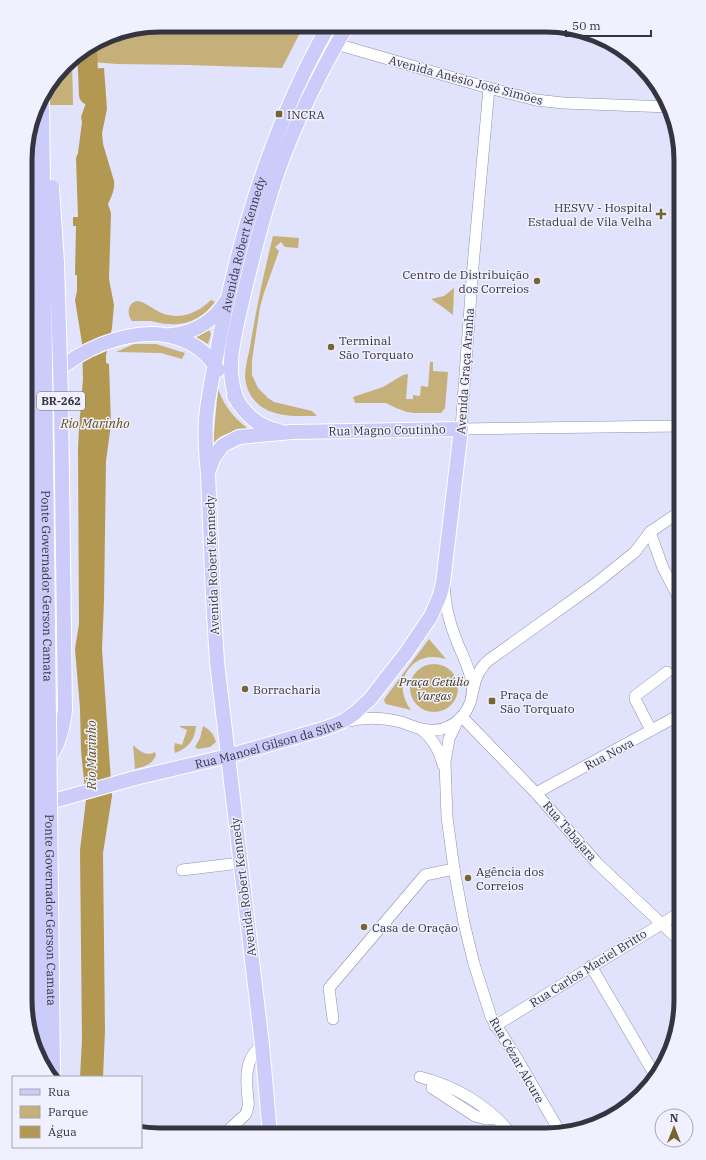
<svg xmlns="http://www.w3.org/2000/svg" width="706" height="1160" font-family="'IBM Plex Serif',serif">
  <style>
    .green { fill: #c6b07a }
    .water { fill: #b39851 }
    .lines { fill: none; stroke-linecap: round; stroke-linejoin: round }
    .river { stroke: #b39851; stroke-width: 20 }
    .minor-casing { stroke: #8f90ae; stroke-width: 12 }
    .major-casing { stroke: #fff; stroke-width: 16 }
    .minor { stroke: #fff; stroke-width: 11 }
    .major { stroke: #ccccfb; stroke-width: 14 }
    .rail { stroke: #606070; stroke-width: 3; stroke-dasharray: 6 3; stroke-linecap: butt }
    .major-bridge-casing { stroke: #fff; stroke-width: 16; stroke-linecap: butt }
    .major-bridge { stroke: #ccccfb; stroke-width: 14 }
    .poi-dot { fill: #776432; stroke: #f0f0fe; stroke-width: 1.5 }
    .labels { text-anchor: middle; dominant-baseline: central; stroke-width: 3; stroke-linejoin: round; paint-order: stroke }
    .shield { fill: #f0f0fe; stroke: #6d6d7a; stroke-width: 1 }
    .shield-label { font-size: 11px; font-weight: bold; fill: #353542 }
    .street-label { font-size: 12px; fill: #353542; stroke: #f0f0fe }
    .poi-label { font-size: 12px; fill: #353542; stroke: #f0f0fe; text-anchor: start }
    .park-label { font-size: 12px; font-style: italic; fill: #433617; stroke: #f0f0fe }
    .water-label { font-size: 13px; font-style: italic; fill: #64501a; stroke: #f0f0fe }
    .rim { fill: none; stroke: #353542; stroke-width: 5 }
  </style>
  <rect width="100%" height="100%" fill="#e1e2fc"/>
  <g class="green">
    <path d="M160,25h144l-22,43 -94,-3 -71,-1 -25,-2v-16l17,-11z"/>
    <path d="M72,58l1,47h-35l1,-5z"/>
    <path d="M273,236l26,2 -1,10 -13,-1 -4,-5 -6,5 4,4 -15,42 -4,14 -8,53v15l6,13 10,10 6,4 38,9 5,5c-20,0 -46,2 -61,-14 -7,-7 -10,-16 -11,-25 0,-10 3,-20 5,-30 6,-38 14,-74 23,-111z"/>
    <path d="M454,288l-1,27 -9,-7 -13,-9 13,-3z"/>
    <path d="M211,300l4,2c-11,15 -27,24 -46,22 -6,0 -12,-2 -18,-3 -7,0 -13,0 -19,0 -5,-6 -5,-18 5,-20 5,0 10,4 14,6 14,10 29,12 45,4 5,-2 10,-7 15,-11z"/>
    <path d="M209,330l2,4 -3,10 -12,-7z"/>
    <path d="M134,344h22l29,9 -3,6 -21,-6 -45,-1z"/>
    <path d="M430,362h3v9l15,1 -3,36 -4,5h-27l-7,-1 -11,-4 -10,-5h-31l-2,-6 30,-10 20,-12 5,-1 -2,25h7v-4l7,1 1,-10 7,1z"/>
    <path d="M218,389c7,19 18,32 35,43 -15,1 -30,-2 -40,12z"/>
    <path d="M26,445l4,271 -5,-5z"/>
    <path d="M429,639l17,20c-34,-11 -56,23 -35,51l-25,-6 -2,-3 1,-3z"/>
    <circle cx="434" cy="688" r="24"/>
    <path d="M180,726h16c-1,14 -8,22 -21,27l-1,-5 1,-5 7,2 5,-15 -7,-3z"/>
    <path d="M203,726c7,4 11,8 13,16l-6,5 -12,2 -3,-2 5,-9z"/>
    <path d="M133,745c7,6 13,12 22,7l1,3c-4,10 -11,11 -21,14z"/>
  </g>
  <path class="water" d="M104,68l3,41 -5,24 1,11 11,37c1,8 -2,15 -6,23l3,9 -2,66 5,26 -2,23 -6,27v8l3,1 2,60 -5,37 -2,140 -2,48 10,147 -9,57 2,178 -2,46h-23l2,-37 -2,-190 6,-50 -5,-49 -1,-43 -5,-59 4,-25 -1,-176 1,-19 4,-50 -1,-36 -7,-43 2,-9v-16h-2l1,-49h-3v-9h5l-2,-59 2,-5 4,-31 -1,-5 6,-17 -1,-31z"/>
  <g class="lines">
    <path class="river" d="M87,49l2,46"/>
    <g class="minor-casing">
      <g id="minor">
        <path d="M336,44l153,44 47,12 27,3 106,4"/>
        <path d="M489,88l-16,178 -12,163 220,-3"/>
        <path d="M650,532l13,36 18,34"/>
        <path d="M473,691c2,-13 6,-23 16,-31l106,-76 40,-32 15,-20 31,-21"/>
        <path d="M462,717l74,76 61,70 84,79"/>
        <path d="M344,722c19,-5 38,-5 57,0 9,3 17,7 27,8 25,3 47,-20 44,-45 -1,-15 -11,-32 -16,-46 -7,-17 -11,-35 -12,-54"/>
        <path d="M457,722l-8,17 -4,23 2,55 7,52 10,54 10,41 17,53 22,35 47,80"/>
        <path d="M421,729c12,10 19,21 22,36"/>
        <path d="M651,730l-16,-31v-3l32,-24"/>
        <path d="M536,793l145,-79"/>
        <path d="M182,870l58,-7"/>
        <path d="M591,966l65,111"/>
        <path d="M333,1019l-4,-31 96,-113 29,-6"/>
        <path d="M495,1026l186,-114"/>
        <path d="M420,1077c36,9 69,29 92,58"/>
        <path d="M432,1088l43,28 11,3 9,-1"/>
        <path d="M224,1134l21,-19c6,-10 2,-17 2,-28 -1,-17 1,-31 15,-42"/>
      </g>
    </g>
    <g class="major-casing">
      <g id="major">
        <path d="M171,335c23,-2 43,-14 55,-34"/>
        <path d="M39,390c38,-50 139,-86 179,-20"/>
        <path d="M234,396c11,18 24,31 45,35"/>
        <path d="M239,404c-17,-34 -3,-73 4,-107 10,-42 21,-85 35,-126 18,-50 42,-99 69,-145"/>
        <path d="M25,757c6,-11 6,-21 0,-33"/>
        <path d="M25,785c25,-19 37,-44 40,-75"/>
        <path id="s1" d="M25,809l110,-31 93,-22 95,-27 11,-4 11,-5 10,-7 15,-14 36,-46 25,-37 9,-21 3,-12 18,-154 -169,3 -53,5 -12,6 -5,3 -9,13 -4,11"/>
        <path id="s2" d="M270,1134l-8,-89 -45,-383 -4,-65 -5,-124c-2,-18 -3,-36 -2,-54 2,-26 9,-52 13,-78 21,-110 54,-218 110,-316"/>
      </g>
    </g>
    <use href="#minor" class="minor"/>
    <use href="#major" class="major"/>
    <path class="rail" d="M500,26l21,3 60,5"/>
    <g class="major-bridge-casing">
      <g id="major-bridge">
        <path id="s3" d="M42,97l11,977"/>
        <path d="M29,135l8,710 3,213"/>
        <path d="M52,187l5,76 4,136 4,311"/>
      </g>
    </g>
    <use href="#major-bridge" class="major-bridge"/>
  </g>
  <g class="poi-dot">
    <rect x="275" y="110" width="8" height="8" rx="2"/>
    <path d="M659 208h4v4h4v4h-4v4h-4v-4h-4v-4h4z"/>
    <circle cx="537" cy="281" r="4"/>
    <circle cx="331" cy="347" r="4"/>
    <circle cx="245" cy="689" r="4"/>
    <rect x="488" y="697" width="8" height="8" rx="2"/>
    <circle cx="468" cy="878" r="4"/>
    <circle cx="364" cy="927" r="4"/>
  </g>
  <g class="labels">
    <rect class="shield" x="37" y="392" width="48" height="18" rx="3"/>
    <g class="shield-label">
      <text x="61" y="401">BR-262</text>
    </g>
    <g class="street-label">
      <text transform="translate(466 80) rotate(15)">Avenida Anésio José Simões</text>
      <text stroke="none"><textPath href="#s2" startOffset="897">Avenida Robert Kennedy</textPath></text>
      <text transform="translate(465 371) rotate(-86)">Avenida Graça Aranha</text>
      <text transform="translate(387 430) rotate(-1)">Rua Magno Coutinho</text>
      <text transform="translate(212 565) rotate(-92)">Avenida Robert Kennedy</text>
      <text stroke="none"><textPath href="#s3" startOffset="489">Ponte Governador Gerson Camata</textPath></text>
      <text stroke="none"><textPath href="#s1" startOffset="252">Rua Manoel Gilson da Silva</textPath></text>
      <text transform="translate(609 754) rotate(-28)">Rua Nova</text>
      <text transform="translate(570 831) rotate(49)">Rua Tabajara</text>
      <text transform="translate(243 887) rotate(-97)">Avenida Robert Kennedy</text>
      <text stroke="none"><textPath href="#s3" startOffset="813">Ponte Governador Gerson Camata</textPath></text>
      <text transform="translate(588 968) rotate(-32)">Rua Carlos Maciel Britto</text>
      <text transform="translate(517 1060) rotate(60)">Rua Cézar Alcure</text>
    </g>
    <g class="poi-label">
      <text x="287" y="114">INCRA</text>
      <text x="652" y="207" text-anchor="end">HESVV - Hospital<tspan x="652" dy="14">Estadual de Vila Velha</tspan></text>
      <text x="529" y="274" text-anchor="end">Centro de Distribuição<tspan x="529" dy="14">dos Correios</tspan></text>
      <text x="339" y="340">Terminal<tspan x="339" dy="14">São Torquato</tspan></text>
      <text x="253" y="689">Borracharia</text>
      <text x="500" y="694">Praça de<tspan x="500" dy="14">São Torquato</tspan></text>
      <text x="476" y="871">Agência dos<tspan x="476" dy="14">Correios</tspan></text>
      <text x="372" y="927">Casa de Oração</text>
    </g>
    <g class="park-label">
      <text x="434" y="681">Praça Getúlio<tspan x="434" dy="14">Vargas</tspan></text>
    </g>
    <g class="water-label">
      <text x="95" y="423">Rio Marinho</text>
      <text transform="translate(91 755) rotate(-90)">Rio Marinho</text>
    </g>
  </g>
  <path d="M0 0H706V1160H0ZM160 32H546A128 128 0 0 1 674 160V1000A128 128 0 0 1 546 1128H160A128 128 0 0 1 32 1000V160A128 128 0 0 1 160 32Z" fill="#f0f0fe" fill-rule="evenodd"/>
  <path class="rim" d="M160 32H546A128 128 0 0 1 674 160V1000A128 128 0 0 1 546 1128H160A128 128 0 0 1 32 1000V160A128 128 0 0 1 160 32Z"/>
  <rect x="12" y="1076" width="130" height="72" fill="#f0f0fe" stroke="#a5a5b3"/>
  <rect x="20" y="1089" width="20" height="6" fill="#ccccfb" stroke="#a5a5b3"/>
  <text x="48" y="1096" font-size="12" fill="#353542">Rua</text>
  <rect x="20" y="1106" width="20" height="12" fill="#c6b07a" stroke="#a5a5b3"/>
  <text x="48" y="1116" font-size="12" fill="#353542">Parque</text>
  <rect x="20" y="1126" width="20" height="12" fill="#b39851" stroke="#a5a5b3"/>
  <text x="48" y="1136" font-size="12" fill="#353542">Água</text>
  <g transform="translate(674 1128)"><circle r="19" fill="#f0f0fe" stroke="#a5a5b3"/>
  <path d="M0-3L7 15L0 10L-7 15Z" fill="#776432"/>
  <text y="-6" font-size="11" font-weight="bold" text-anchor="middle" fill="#353542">N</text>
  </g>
  <path d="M566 30v6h85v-6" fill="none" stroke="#353542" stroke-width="2"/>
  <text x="572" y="30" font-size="12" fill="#353542" stroke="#f0f0fe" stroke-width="3" paint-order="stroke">50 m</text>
</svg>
